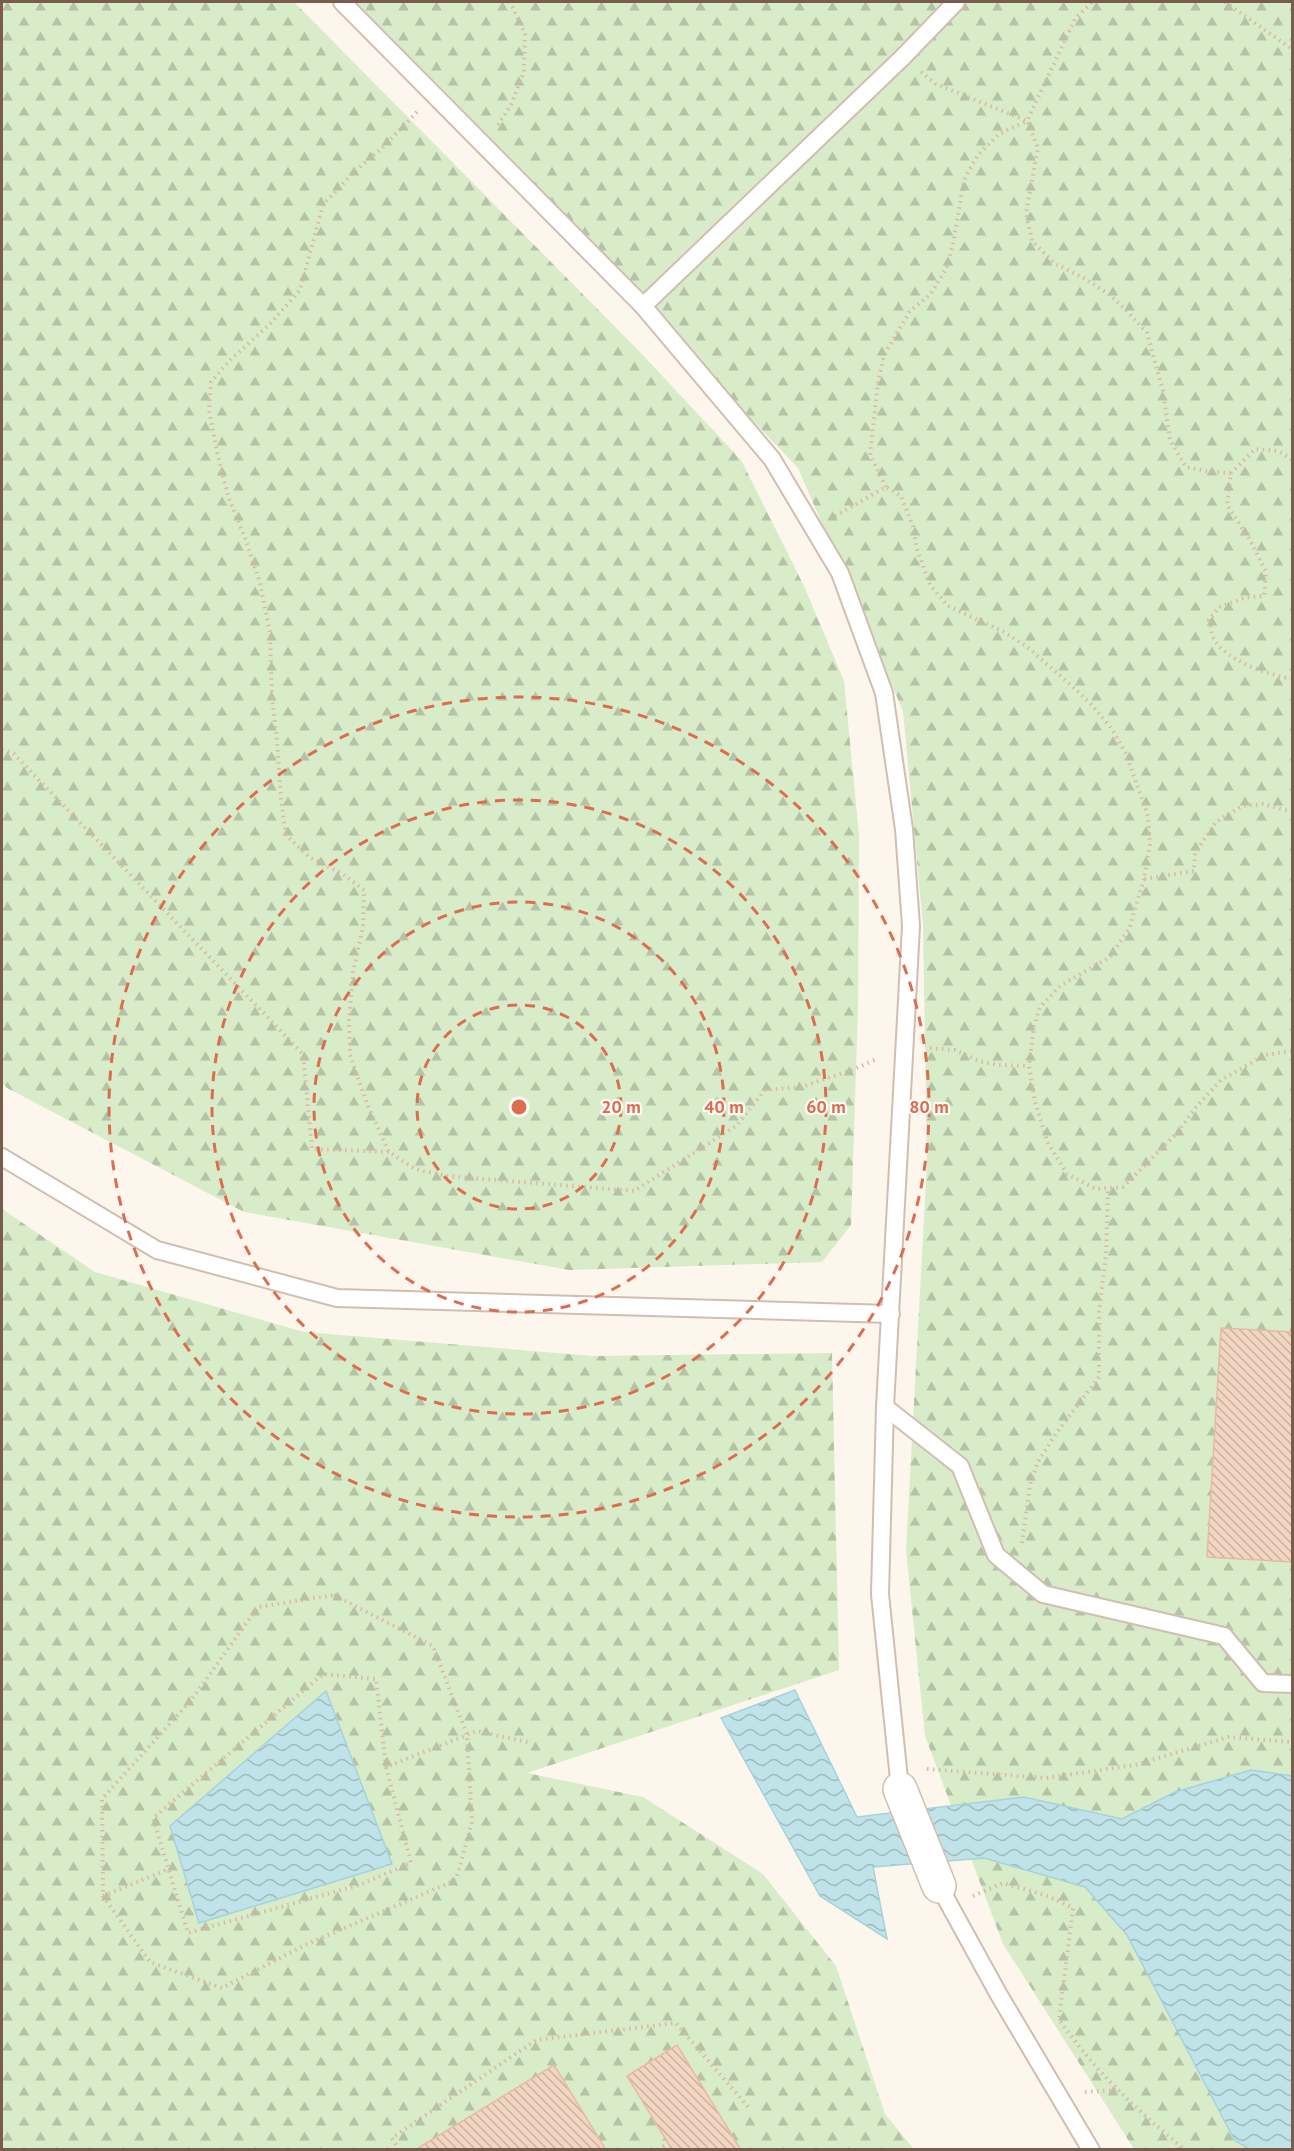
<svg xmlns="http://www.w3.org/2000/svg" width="1294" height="2151" font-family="'PT Sans',sans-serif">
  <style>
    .forest { fill: url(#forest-firs) }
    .water { fill: url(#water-waves); stroke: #a5d3da; stroke-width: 1.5 }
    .building { fill: url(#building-back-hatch); stroke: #e6bba3; stroke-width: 1.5 }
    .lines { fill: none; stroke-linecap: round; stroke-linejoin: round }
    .service-casing { stroke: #d1beb0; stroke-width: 20 }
    .minor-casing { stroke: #d1beb0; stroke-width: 36 }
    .path { stroke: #d9b8a5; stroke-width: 4; stroke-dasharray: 1.5 4.5; stroke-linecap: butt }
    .service { stroke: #fff; stroke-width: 16 }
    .minor { stroke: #fff; stroke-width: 33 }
    .ring { fill: none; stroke: #dc6d51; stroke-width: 3; stroke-dasharray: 10 8 }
    .centre { fill: #dc6d51; stroke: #fffaf3; stroke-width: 3 }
    .ring-label { font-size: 18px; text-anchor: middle; font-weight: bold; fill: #dc6d51; stroke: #fffaf3; stroke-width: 4.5; stroke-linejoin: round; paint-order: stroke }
  </style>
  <defs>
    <pattern id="forest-firs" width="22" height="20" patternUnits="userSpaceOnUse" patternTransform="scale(1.5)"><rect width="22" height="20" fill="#d8ecc9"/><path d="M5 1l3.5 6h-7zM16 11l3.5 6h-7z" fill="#b4c2a5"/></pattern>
    <pattern id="water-waves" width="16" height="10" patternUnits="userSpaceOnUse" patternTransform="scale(1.5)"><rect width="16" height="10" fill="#bfe3e8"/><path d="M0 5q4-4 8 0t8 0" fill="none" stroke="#a0bbbe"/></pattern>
    <pattern id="building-back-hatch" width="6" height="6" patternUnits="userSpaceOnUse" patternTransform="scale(1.5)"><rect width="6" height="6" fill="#f3d5c3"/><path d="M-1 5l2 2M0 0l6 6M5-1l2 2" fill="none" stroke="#cab0a1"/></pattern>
  </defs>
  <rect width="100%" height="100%" fill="#fdf6ec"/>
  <g class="forest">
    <path d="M2,2h292l346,350 101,108 63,126 40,95 15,154 -1,172 -7,218 -29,37 -253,8 -325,-58 -237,-124 -5,-5z"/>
    <path d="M353,2h939v2147h-158l-131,-205 -78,-208 -19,-186 21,-387 -4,-238 -20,-214 -105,-243z"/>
    <path d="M2,1209l93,63 209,60 289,24 239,-3 7,317 -312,103 116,24 120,77 73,92 49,148 29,35h-912z"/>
  </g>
  <g class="water">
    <path d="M795,1690l62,127 167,-20 98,22 53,-27 76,-22 41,6v373h-42l-15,-8 -108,-206 -42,-48 -101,-29 -111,9 14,72 -67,-43 -99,-178z"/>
    <path d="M326,1691l66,173 -193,59 -29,-97z"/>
  </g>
  <g class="building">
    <path d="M1221,1328l71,4v230l-85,-5z"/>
    <path d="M677,2045l64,105h-69l-4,-7 -41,-67z"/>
    <path d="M554,2065l52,85h-191z"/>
  </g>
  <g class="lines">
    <g class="service-casing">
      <g id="service">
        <path d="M342,2l301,304 129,153 68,114 44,120 20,136 7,97 -26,481 -5,187 20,195"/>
        <path d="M643,306l260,-249 53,-55"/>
        <path d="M2,1157l155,93 180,48 554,16"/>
        <path d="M885,1407l75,59 36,89 47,39 181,42 39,47 29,1"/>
        <path d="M939,1886l60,109 92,155"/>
      </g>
    </g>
    <g class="minor-casing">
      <path id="minor" d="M900,1789l39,97"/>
    </g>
    <g class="path">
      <path d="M1225,2l67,47"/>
      <path d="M921,72l15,12 91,37 48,-102 17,-17"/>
      <path d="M417,112l-34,35 -31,27 -29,31 -23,85 -30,34 -40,36 -19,22 -2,28 8,42 11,44 17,42 15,45 10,50 2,66 5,41 4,60 5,35 23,22 32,16 23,17 -1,37 -10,45 -4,48 1,35 17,49 22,48 26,17 31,7 188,15 102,-65 29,-36 36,-3 51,-17 25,-11"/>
      <path d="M498,125l13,-20 13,-33 1,-38 -15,-32"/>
      <path d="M1292,459l-14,-8 -23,-2 -24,24 -4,32 23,35 16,32 -2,24 -20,2 -25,9 -10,13c2,6 2,14 5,19 12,22 55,36 78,40"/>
      <path d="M886,487l-16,-32 8,-73 6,-27 26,-44 20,-16 16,-26 7,-25 11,-64 13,-24 22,-22 28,-13 11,27 -12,65 6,28 22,22 30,15 26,17 19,18 18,20 16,58 7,49 16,27 25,5 20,1"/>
      <path d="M835,516l51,-29 15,9 12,30 4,23 13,36 18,21 56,26 22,14 45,39 20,19 21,25 14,25 22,62 2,28 -6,35 50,-8 1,-18 21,-31 26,-16 21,-2 29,8"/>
      <path d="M2,750l11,3 290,301 9,95 77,3"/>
      <path d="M1144,879l-15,50 -19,28 -50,29 -20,21 -6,19 -5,40 6,36 13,41 19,31 29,15 27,-2 54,-54 20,-27 24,-26 44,-25 27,-4"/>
      <path d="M930,1048l25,2 24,11 19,4 31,1"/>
      <path d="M1022,1543l8,-58 8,-23 17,-27 44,-58v-65l7,-57 2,-67"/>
      <path d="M334,1595l99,51 34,89 5,87 -16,58 -151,65 -83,43 -72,-26 -47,-66 -1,-97 90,-100 66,-92z"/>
      <path d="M386,1767l-10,-88 -53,-5 -170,144 35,115 171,-48 52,-22 -25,-96 91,-36 54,12"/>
      <path d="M927,1769l119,9 89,-13 93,-28 64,5"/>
      <path d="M103,1896l66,-27"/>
      <path d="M973,1896l30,-13 45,13 25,12 -14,111c37,54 76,89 126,131"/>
      <path d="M1085,2092l31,-2"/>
      <path d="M399,2150l-7,-12 144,-98 140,-17 73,85"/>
      <path d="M658,2150l10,-7"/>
    </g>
    <use href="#service" class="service"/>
    <use href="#minor" class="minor"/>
  </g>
  <g class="ring">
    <circle cx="519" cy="1107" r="102"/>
    <circle cx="519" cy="1107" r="205"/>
    <circle cx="519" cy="1107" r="307"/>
    <circle cx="519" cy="1107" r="410"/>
  </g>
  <circle cx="519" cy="1107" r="9" class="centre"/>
  <g class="ring-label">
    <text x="621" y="1113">20 m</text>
    <text x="724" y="1113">40 m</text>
    <text x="826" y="1113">60 m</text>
    <text x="929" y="1113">80 m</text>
  </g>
  <rect width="1294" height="2151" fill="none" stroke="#7a5c4d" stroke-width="6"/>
</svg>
